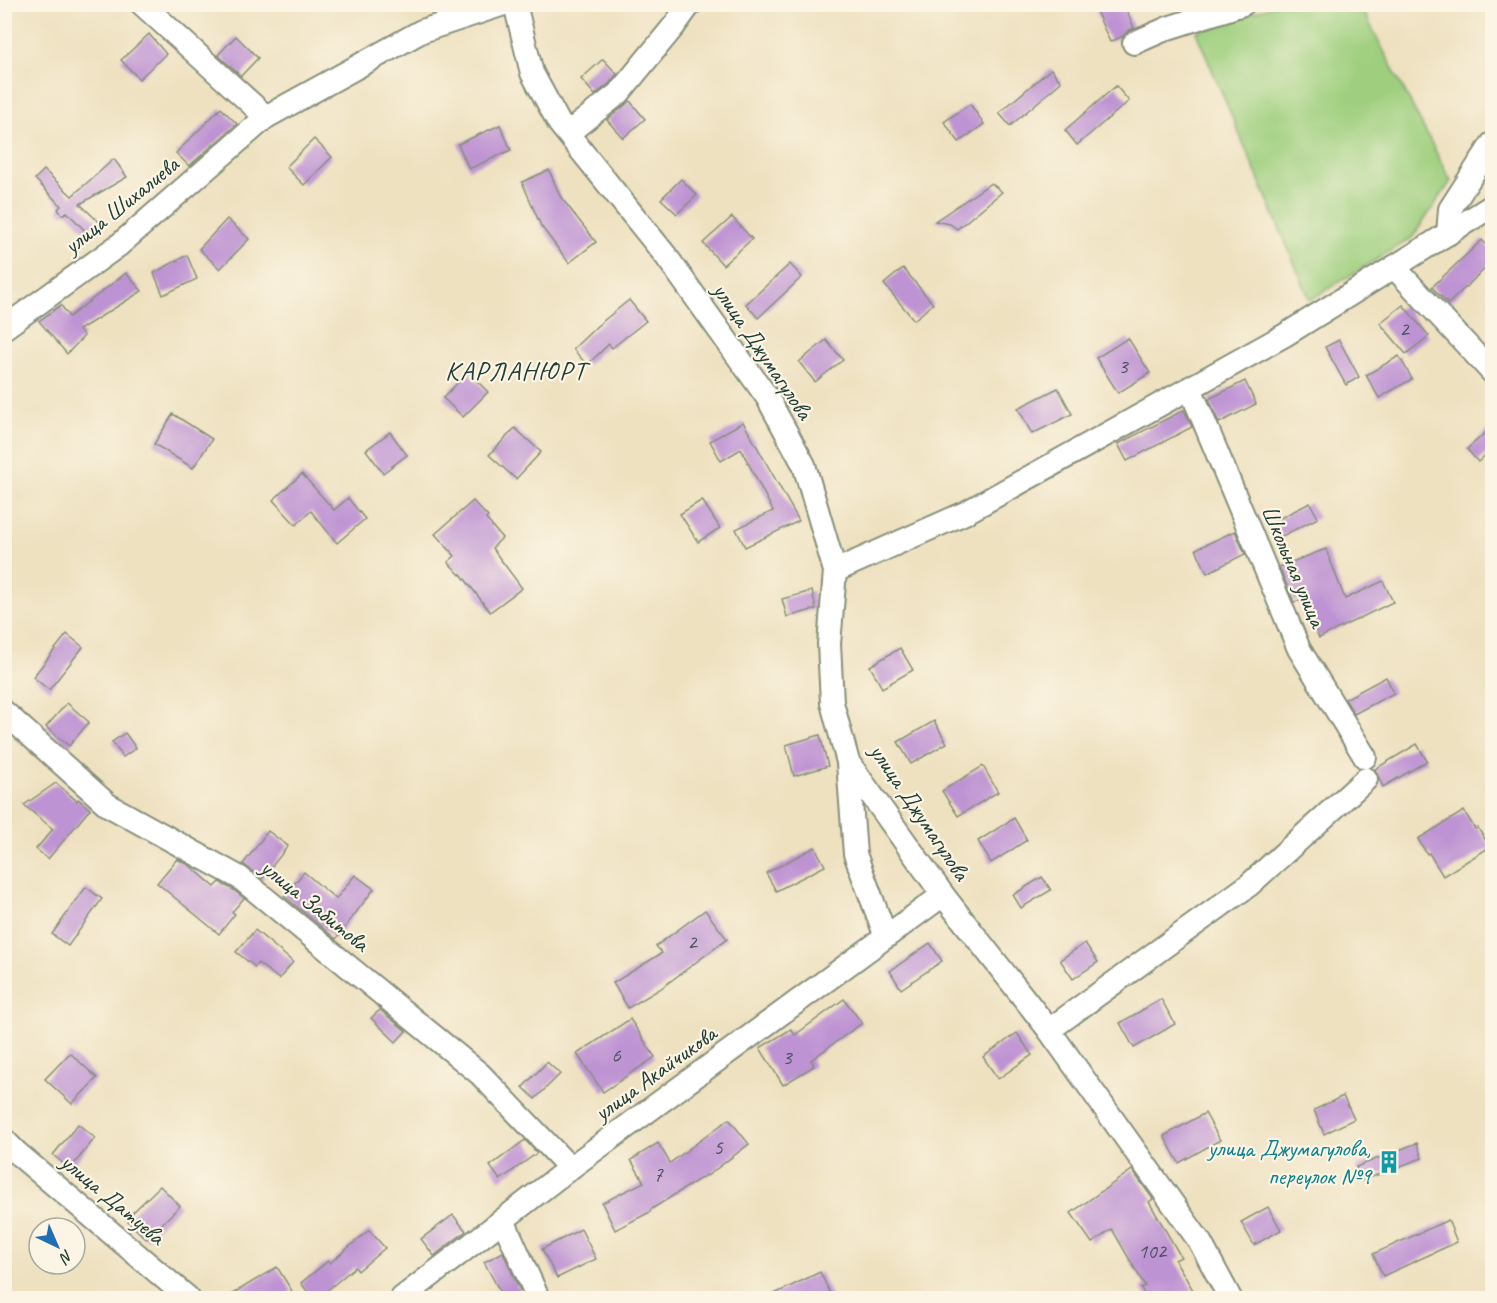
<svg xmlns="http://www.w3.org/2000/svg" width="1497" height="1303" font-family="Caveat,sans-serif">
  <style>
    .green { fill: #9fcf7e; stroke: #5f8659; stroke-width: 1.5 }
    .building { fill: #be93d3 }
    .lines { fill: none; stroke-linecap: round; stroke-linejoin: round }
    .minor-casing { stroke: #868f7a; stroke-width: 26 }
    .minor { stroke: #fff; stroke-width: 22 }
    .labels { text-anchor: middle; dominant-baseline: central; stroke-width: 4.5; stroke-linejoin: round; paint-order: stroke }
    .number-label { font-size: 21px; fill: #47525c }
    .street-label { font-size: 24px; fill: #1f3d34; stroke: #fcf5e5 }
    .culture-label { font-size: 24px; fill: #0d838f; stroke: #fcf5e5; text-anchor: end }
    .quarter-label { font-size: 27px; letter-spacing: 1.5px; fill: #1f3d34; stroke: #fcf5e5 }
  </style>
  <rect width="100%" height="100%" fill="#fcf5e5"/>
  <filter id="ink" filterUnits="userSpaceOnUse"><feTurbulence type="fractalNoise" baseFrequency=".0167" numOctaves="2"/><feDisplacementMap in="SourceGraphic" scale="12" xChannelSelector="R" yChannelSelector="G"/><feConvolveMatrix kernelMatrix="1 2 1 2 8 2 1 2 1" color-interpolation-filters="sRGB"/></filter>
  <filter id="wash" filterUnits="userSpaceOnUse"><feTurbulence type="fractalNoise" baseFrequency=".008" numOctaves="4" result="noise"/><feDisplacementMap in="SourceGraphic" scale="24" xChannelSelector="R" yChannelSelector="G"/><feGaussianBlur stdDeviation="1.35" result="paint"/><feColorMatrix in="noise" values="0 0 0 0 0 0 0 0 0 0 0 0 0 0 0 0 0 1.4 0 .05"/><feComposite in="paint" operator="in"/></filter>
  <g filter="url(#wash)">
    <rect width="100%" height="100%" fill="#eee1c0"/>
    <path class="green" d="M1278,4l82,1 91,176 -39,57 -102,62 -114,-268z"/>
    <g id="blocks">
      <g class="building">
        <path d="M1093,4h31l10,24 -6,3 -5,5 -13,6z"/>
        <path d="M149,34l17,20 -27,25 -18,-19z"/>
        <path d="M236,36l22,22 -17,18 -23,-21z"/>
        <path d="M603,59l14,15 -7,9 -15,12 -14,-16z"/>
        <path d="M1051,69l10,13 -51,44 -11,-13z"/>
        <path d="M1116,86l13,15 -52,44 -12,-15z"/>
        <path d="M630,101l15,18 -22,19 -16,-18z"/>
        <path d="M970,104l14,20 -25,18 -15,-20z"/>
        <path d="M221,108l16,16 -48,42 -13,-13z"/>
        <path d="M500,125l11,25 -42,19 -11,-25z"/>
        <path d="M314,139l18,18 -28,28 -18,-18z"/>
        <path d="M114,159l13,18 -47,27 24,23 -12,11 -25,-26 -5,3 -4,-6 3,-3 -26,-27 9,-9 28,26z"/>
        <path d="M549,170l11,26 36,46 -27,21 -28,-37 -19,-44z"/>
        <path d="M681,179l16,16 -20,19 -16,-15z"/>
        <path d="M991,183l11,9 -45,37 -7,-5 -15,-3z"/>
        <path d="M732,217l20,22 -29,26 -20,-22z"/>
        <path d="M227,219l22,20 -29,30 -21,-20z"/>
        <path d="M1482,240l10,11v11l-44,42 -16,-17z"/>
        <path d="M187,255l10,24 -34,16 -9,-22z"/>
        <path d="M790,264l12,13 -44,41 -12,-14z"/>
        <path d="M903,268l30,36 -19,16 -30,-36z"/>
        <path d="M126,273l16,18 -63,39 5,6 -17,18 -28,-33 22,-16 8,12z"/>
        <path d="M629,300l17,21 -34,27 -3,-4 -22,21 -14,-16 24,-23z"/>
        <path d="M1403,305l26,31 -23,18 -26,-31z"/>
        <path d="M1128,338l22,35 -32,20 -22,-35z"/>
        <path d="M826,340l17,20 -28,22 -16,-20z"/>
        <path d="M1339,340l20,37 -13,8 -21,-38z"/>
        <path d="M1399,356l13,23 -33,19 -13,-23z"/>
        <path d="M468,372l20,20 -25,25 -20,-19z"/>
        <path d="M1245,381l11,23 -37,19 -10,-24z"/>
        <path d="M1058,388l14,26 -40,20 -14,-26z"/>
        <path d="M1184,410l8,17 -65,34 -9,-17z"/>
        <path d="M173,414l39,25 -19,29 -39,-24z"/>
        <path d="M743,422l56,99 -54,26 -9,-18 37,-18 -32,-62 -20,12 -11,-20z"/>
        <path d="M1492,427v22l-14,13 -11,-13z"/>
        <path d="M515,428l26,24 -25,27 -27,-24z"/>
        <path d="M390,432l17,23 -24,18 -17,-23z"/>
        <path d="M302,474l32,36 14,-12 17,21 -28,24 -26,-32 -15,14 -23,-25z"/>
        <path d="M702,500l18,28 -22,14 -18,-28z"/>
        <path d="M473,501l15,16 -2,2 16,19 -10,10 30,40 -32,24 -29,-38 -1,1 -12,-13 7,-6 -20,-22z"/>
        <path d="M1310,503l8,15 -38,19 -8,-15z"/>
        <path d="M1235,531l10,23 -38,19 -11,-24z"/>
        <path d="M1326,549l19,50 38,-18 10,21 -74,36 -18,-38 -7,2 -15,-35z"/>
        <path d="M812,591l4,18 -29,8 -5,-18z"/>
        <path d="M67,634l16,13 -34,43 -16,-13z"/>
        <path d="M900,648l13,22 -31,18 -12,-22z"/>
        <path d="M1386,677l8,16 -40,21 -9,-15z"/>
        <path d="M67,703l22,19 -20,24 -23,-19z"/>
        <path d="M934,721l13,22 -36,21 -13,-22z"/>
        <path d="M125,733l11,15 -13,9 -11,-15z"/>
        <path d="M820,735l8,31 -34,10 -8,-31z"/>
        <path d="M1417,744l10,17 -44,26 -8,-18z"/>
        <path d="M983,766l15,26 -40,24 -16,-25z"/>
        <path d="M56,783l21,18 1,-2 12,10 -42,50 -12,-10 17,-20 -29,-24z"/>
        <path d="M1464,811l11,18 3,-1 12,19 -47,29 -14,-23 -2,1 -9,-15z"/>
        <path d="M1014,818l13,22 -36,23 -13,-22z"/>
        <path d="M268,831l20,15 -26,33 -19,-15z"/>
        <path d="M815,847l10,19 -49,25 -10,-18z"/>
        <path d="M177,859l12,6 26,22 5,-5 5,4h1l6,3 12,9 -12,14 3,2 -16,20 -62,-51z"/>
        <path d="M304,872l32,27 19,-24 19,14 -38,50 -52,-43z"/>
        <path d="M1042,877l9,13 -30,18 -8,-13z"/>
        <path d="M86,887l16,12 -34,47 -16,-12z"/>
        <path d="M705,910l22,29 -67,50 -32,19 -15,-25 49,-30 -6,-7z"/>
        <path d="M255,930l38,32 -14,17 -21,-16 -3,4 -19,-15z"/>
        <path d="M930,943l12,18 -41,28 -11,-18z"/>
        <path d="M1085,943l13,19 -25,17 -13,-19z"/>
        <path d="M844,999l18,24 -51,37 3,6 -31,19 -23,-37 31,-19 4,6z"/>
        <path d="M1161,999l14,25 -41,24 -14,-25z"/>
        <path d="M380,1010l26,21 -10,11 -25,-24z"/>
        <path d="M630,1019l25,38 -52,35 -26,-38z"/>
        <path d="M1017,1033l15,22 -34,24 -15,-22z"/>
        <path d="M70,1053l27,25 -25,26 -27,-25z"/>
        <path d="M547,1062l13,12 -25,25 -12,-12z"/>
        <path d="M1343,1096l11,23 -30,15 -10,-24z"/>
        <path d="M1205,1113l15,27 -41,23 -15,-27z"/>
        <path d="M729,1119l20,25 -42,32 -1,-1 -56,35v2l-35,18 -13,-27 42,-21 -13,-22 27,-17 12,20z"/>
        <path d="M78,1124l17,14 -25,31 -17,-14z"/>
        <path d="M525,1140l12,13 -37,27 -10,-14z"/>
        <path d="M1417,1143l5,15 -61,23 -5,-14z"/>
        <path d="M1132,1170l21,29 -4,3 32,55 -6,3 18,30 -14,9h-32l-6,-11 4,-2 -33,-57 -20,14 -21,-30z"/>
        <path d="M160,1186l20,20 -34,33 -20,-20z"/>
        <path d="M1268,1207l13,23 -27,15 -13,-23z"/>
        <path d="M453,1215l13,16 -32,25 -13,-17z"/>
        <path d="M1448,1220l9,22 -74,34 -10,-22z"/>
        <path d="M581,1229l15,30 -39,19 -15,-29z"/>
        <path d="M369,1230l16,18 -27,23 -3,-4 -38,32h-4l-12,-16 27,-22 2,2z"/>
        <path d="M503,1252l17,39 -15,8h-1l-20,-37z"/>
        <path d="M277,1267l15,24 -13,8h-55z"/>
        <path d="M820,1272l13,27h-69z"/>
      </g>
    </g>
  </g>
  <g filter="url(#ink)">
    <use href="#blocks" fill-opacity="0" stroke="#868f7a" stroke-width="1.5"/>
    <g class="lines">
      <g class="minor-casing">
        <g id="minor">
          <path d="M142,4l124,113"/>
          <path d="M515,4l17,69 27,50 107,133 101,141 37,68 31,106 -6,73 3,59 16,59 95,133 106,135 151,212 30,56"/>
          <path d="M1134,43l34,-15 75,-24"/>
          <path d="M568,133l51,-40 55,-67 16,-22"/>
          <path d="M1448,234l2,-25 42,-65"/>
          <path d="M1394,267l98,105"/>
          <path d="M4,328l115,-83 147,-128 156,-86 82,-27"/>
          <path d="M1190,388l109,261 66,108"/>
          <path d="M835,571l130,-58 320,-178 207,-129"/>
          <path d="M4,712l104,93 132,73 240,196 90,94"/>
          <path d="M848,763l7,91 31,83"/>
          <path d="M1049,1030l200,-145 117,-106"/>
          <path d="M4,1140l13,13 171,145"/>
          <path d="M503,1220l35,78"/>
          <path d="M402,1298l168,-130 373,-273"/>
        </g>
      </g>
      <use href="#minor" class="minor"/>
    </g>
  </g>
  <defs>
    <g id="building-bare" transform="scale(1.8)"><path d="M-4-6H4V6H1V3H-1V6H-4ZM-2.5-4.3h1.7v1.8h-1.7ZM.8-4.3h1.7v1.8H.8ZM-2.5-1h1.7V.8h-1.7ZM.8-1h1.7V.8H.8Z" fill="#0f9aa8" stroke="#fcf5e5" stroke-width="2.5" paint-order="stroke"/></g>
  </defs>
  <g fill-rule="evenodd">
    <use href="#building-bare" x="1389" y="1162"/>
  </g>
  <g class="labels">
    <g class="number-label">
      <text x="1404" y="329">2</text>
      <text x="1123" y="366">3</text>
      <text x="692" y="942">2</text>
      <text x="616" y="1055">6</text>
      <text x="787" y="1057">3</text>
      <text x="718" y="1147">5</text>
      <text x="658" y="1174">7</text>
      <text x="1152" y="1251">102</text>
    </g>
    <g class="street-label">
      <text transform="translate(121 205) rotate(-39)">улица Шихалиева</text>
      <text transform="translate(763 351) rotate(56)">улица Джумагулова</text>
      <text transform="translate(1294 566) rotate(67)">Школьная улица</text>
      <text transform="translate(920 812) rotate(56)">улица Джумагулова</text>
      <text transform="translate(315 905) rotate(39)">улица Забитова</text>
      <text transform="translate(655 1073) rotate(-36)">улица Акайчикова</text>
      <text transform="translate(113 1199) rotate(40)">улица Датуева</text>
    </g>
    <g class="culture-label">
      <text x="1371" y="1148">улица Джумагулова,<tspan x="1371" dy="28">переулок №9</tspan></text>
    </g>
    <g class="quarter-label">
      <text x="516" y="371">КАРЛАНЮРТ</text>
    </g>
  </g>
  <rect width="1497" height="1303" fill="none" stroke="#fcf5e5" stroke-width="24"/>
  <g transform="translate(57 1246) rotate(136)"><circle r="28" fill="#fcf5e5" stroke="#a4ab9e" stroke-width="1.5"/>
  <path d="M0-4.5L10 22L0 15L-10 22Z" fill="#1f6fb2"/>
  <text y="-9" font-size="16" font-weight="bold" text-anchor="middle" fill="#1f3d34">N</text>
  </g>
</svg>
